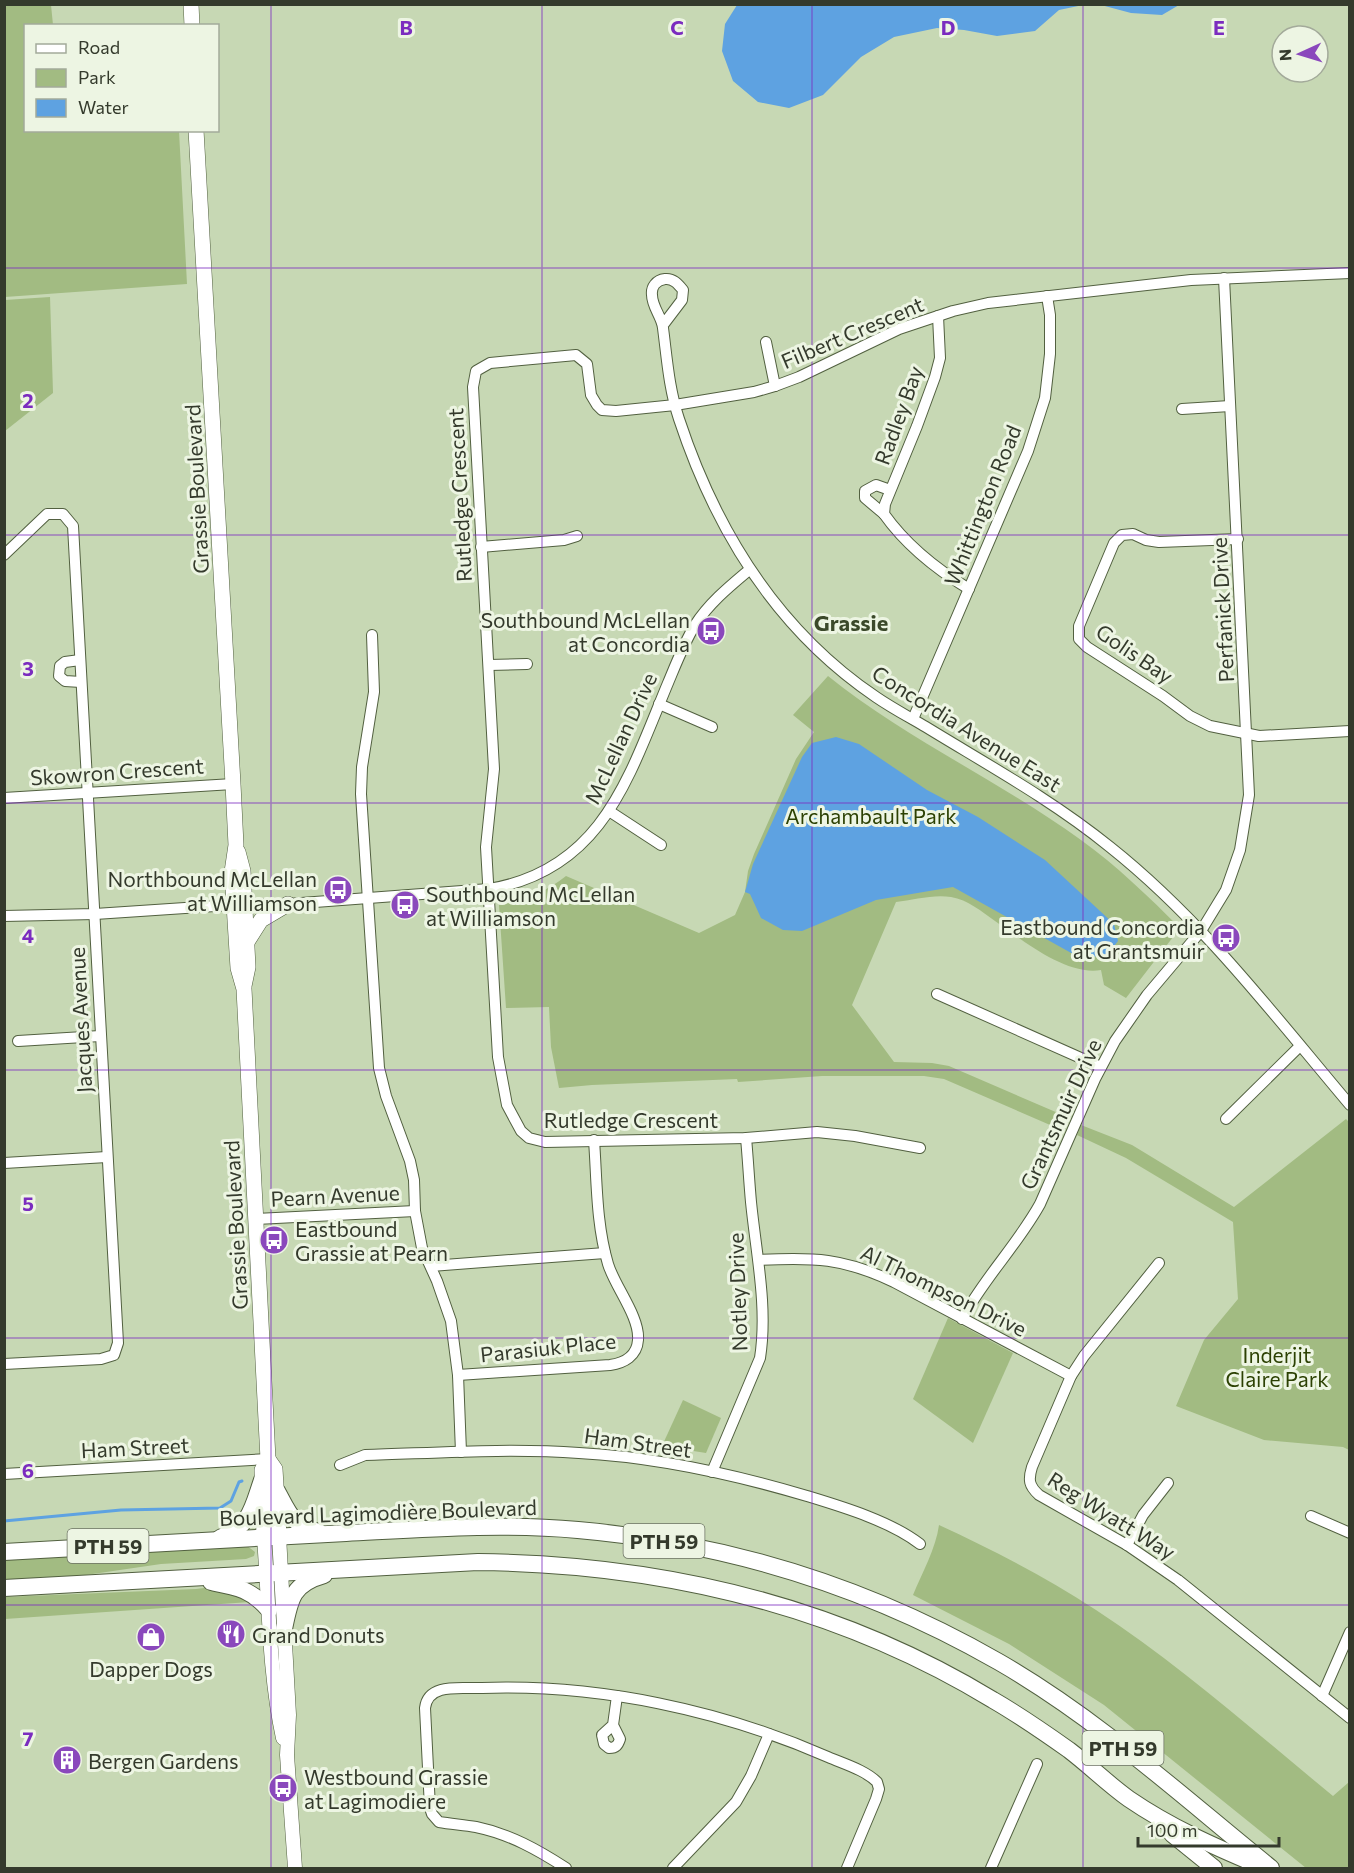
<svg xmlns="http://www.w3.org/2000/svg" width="1354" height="1873" font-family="Commissioner,sans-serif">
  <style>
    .green { fill: #a2bb82 }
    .water { fill: #5ea2e1 }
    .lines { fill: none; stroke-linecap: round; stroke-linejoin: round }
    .stream { stroke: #5ea2e1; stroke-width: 3 }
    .minor-casing { stroke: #526040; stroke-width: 12 }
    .tertiary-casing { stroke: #526040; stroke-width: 15 }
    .secondary-casing { stroke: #526040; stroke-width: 16 }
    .primary-casing { stroke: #526040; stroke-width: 18 }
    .minor { stroke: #fff; stroke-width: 10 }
    .tertiary { stroke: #fff; stroke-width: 14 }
    .secondary { stroke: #fff; stroke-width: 15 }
    .primary { stroke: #fff; stroke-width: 16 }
    .grid { fill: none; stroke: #7b2cbf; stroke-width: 1.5; stroke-opacity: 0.55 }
    .labels { text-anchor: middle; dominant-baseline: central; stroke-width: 6; stroke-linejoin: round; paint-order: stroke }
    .shield { fill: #edf5e3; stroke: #6c7263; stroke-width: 1.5 }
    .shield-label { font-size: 20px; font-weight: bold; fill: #343a2c }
    .street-label { font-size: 21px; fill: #343a2c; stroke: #edf5e3 }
    .poi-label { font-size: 21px; fill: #343a2c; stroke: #edf5e3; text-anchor: start }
    .park-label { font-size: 21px; fill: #2c4103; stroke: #edf5e3 }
    .neighbourhood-label { font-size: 22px; font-weight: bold; fill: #3b492a; stroke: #edf5e3 }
    .grid-label { font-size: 20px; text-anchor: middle; font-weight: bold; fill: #7b2cbf; stroke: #edf5e3; stroke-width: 6; stroke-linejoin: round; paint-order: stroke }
  </style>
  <rect width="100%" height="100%" fill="#c7d8b4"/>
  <g class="green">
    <path d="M5,4l46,1 2,20 -27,1v104l153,1 8,153 -182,13z"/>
    <path d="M50,297l3,96 -48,38v-131z"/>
    <path d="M828,676c78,63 172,105 253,164 36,26 68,57 99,88l-54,70 -22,-13 -3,-15c-35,6 -79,-30 -106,-49 -14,-10 -27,-21 -44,-24 -17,-3 -38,3 -55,5l-44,103 42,57 38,1 17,3 116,50 4,3 -5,12 -120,-52 -20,-3h-102l-84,6 -1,-3 -145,6 -33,3 -8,-41 -2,-40 -43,1 -7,-103c25,-4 47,-13 67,-29l133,57 36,-18 10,-23 3,-21 6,-17 42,-95 18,-27 -21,-17z"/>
    <path d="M1346,1119l4,4 -1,327 -6,-3 -79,-7 -88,-34 28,-66 34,-41 -5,-77 -107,-64 -49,-23 4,-10 51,20 102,62z"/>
    <path d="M948,1318l65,35 -40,90 -60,-44z"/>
    <path d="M683,1400l38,18 -15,35 -44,-7z"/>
    <path d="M939,1525c54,25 107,52 157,85 84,55 159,122 237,186l16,-14v86h-43l-202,-163 -95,-61 -96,-49c9,-22 23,-47 26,-70z"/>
    <path d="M246,1545l9,7 -1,4 -8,3 -85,5 -89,13 -67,4v-23z"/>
    <path d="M212,1587l7,1 31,14 -245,17 -1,-22 192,-8z"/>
  </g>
  <g class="water">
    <path d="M737,5v-1l346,1 -24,5 -24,21 -38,5 -33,-6 -27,-2 -43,9 -33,20 -38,38 -34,13 -31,-6 -25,-21 -11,-30 3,-27z"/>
    <path d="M1101,5l78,-1v1l-17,10 -31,-2z"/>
    <path d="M836,737l23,7 68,46 51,27 67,43 69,64 4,17 -10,13 -26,5 -129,-72 -77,13 -74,31 -19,-1 -22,-12 -11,-24 -5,-2 8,-28 49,-107 10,-14z"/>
  </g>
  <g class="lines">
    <path class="stream" d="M4,1521l117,-11 99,-2 11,-7 8,-19 3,-1"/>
    <g class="minor-casing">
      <g id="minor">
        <path d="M938,316l2,42 -5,19 -18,49 -32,78 -1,10c22,31 52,55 85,75"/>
        <path d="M663,325l19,-25 1,-10c-5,-6 -10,-12 -18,-11 -9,1 -14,8 -13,16 0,12 10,22 11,33 4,31 6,61 16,91 37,112 98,211 197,278 16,11 33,20 50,30 62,38 126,73 184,120 92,73 164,168 240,258"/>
        <path d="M766,342l9,44"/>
        <path d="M1182,409l48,-3"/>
        <path d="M884,514l-19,-16v-7l11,-6 14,5"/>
        <path d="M1238,539l-79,3 -13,-2 -13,-6 -11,1 -8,8 -35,83v13l8,8 76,49 27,20 20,10 49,10 91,-5"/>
        <path d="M481,547l83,-7 13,-4"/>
        <path d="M4,555l43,-41h16l10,12 45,817 -4,12 -13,4 -97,5"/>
        <path d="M372,635l2,57 -12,75 -1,27 18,274 7,28 24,65 4,19 1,31 7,37 15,33 14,40 7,54 3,77"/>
        <path d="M80,660l-15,2 -5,4 -1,10 6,5 16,1"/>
        <path d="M489,665l38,-1"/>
        <path d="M659,704l53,23"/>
        <path d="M913,719l115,-268 17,-53 5,-44v-39l-3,-19"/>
        <path d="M4,798l229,-14"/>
        <path d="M609,811l52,34"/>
        <path d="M4,916l91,-2 150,-10h43l201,-15c114,-19 140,-113 179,-206 8,-19 16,-40 27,-58 14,-22 35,-39 54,-55"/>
        <path d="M937,994l164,73"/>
        <path d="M18,1041l82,-5"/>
        <path d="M1226,1119l74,-73"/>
        <path d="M920,1148l-65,-12 -38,-4 -71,6 -201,4 -16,-4 -8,-7 -14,-26 -9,-48 -12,-210 8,-78 -21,-382 3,-16 14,-8 86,-8 11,9 4,31 6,10 5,5 14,1 59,-6 79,-13 21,-6 24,-9 100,-48 54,-18 35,-8 203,-23 159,-7"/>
        <path d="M4,1163l103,-6"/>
        <path d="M256,1219l159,-8"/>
        <path d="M759,1260c54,-3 85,-2 135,22l177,94"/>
        <path d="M1159,1263l-75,93 -13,20 -39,91c-4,13 -3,19 7,28l88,50 51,35 172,138"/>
        <path d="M431,1266l174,-13"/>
        <path d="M962,1319c22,-41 56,-75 78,-115l55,-125 20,-38 32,-46 54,-64 25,-41 14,-40 9,-55 -25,-517"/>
        <path d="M458,1375l152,-10c14,-2 27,-9 28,-25 2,-23 -23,-53 -30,-76 -12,-41 -11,-83 -14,-124"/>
        <path d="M340,1465l25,-10c71,-2 143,-7 214,-2 77,4 154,21 228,43 36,11 83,25 113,48"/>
        <path d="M712,1472l48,-114c8,-51 -4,-105 -9,-156 -2,-22 -3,-43 -5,-64"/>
        <path d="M4,1474l264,-15"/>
        <path d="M1311,1516l39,17"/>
        <path d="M1127,1545l16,-30 25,-32"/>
        <path d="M1322,1696l28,-64"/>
        <path d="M613,1725l7,14c-2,6 -4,9 -11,9l-5,-4 -2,-9 11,-10 4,-29"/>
        <path d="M566,1868c-28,-18 -56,-34 -90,-41 -12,-2 -25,-3 -37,-5l-7,-8 -2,-6 -5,-100c3,-26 37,-19 57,-20 117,-4 239,22 346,69 16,7 37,13 49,25l2,7 -3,10 -29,69"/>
        <path d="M673,1868l63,-66 15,-26 18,-42"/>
        <path d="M991,1868l46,-104"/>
      </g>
    </g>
    <g class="tertiary-casing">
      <g id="tertiary">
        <path d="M279,1536l10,179 -2,40 8,113"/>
        <path d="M264,1537c5,67 5,136 19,201"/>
      </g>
    </g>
    <g class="secondary-casing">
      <g id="secondary">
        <path d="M191,4l1,22"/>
        <path d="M196,130l37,654 3,61 -4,27 6,96 6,21 24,470 -6,11 2,67"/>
        <path d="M238,852l5,19 5,96 -4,19"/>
        <path d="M247,942l14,-22 27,-16"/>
        <path d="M268,1459l7,10 4,67"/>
      </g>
    </g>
    <g class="primary-casing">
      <g id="primary">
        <path d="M277,1491c12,22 15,35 42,41"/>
        <path d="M220,1538c31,-13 32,-29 42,-58"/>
        <path d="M4,1552c114,-7 228,-13 342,-19 77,-4 155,-10 232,-3 149,13 292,58 421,132 99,57 184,135 272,206"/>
        <path d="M211,1582c26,5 40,7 58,28"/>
        <path d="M4,1588l474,-26c184,2 357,42 515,138 26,15 52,33 76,50 21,16 39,34 60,49 41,28 84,47 129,66"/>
        <path d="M284,1629c6,-30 8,-45 40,-54"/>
        <path d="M1172,1834l42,34"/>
      </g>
    </g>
    <use href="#minor" class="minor"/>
    <use href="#tertiary" class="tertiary"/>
    <use href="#secondary" class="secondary"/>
    <use href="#primary" class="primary"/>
  </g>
  <path class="grid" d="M271,4v1864M542,4v1864M812,4v1864M1083,4v1864M4,268h1346M4,535h1346M4,803h1346M4,1070h1346M4,1338h1346M4,1605h1346"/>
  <defs>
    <g id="bus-disc" transform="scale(1.5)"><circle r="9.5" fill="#8a48bc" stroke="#edf5e3"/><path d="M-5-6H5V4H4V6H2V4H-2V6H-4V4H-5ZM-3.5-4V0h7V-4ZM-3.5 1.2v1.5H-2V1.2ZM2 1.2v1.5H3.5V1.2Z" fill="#fff"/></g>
    <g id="restaurant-disc" transform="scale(1.5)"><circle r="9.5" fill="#8a48bc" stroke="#edf5e3"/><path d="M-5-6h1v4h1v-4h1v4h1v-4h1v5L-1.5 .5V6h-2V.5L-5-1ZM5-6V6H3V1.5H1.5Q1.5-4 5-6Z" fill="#fff"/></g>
    <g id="shop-disc" transform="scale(1.5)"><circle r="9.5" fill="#8a48bc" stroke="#edf5e3"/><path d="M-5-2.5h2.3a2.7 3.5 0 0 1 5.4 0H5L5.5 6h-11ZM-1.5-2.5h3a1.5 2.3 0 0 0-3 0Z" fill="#fff"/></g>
    <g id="building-disc" transform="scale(1.5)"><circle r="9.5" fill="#8a48bc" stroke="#edf5e3"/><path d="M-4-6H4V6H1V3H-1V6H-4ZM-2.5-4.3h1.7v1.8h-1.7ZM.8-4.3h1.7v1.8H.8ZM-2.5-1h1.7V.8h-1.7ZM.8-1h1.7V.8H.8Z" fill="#fff"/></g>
  </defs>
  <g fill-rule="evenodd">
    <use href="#bus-disc" x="711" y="631"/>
    <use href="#bus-disc" x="338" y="890"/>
    <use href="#bus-disc" x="405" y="905"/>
    <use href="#bus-disc" x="1226" y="938"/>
    <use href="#bus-disc" x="274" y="1240"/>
    <use href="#restaurant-disc" x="231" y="1634"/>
    <use href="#shop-disc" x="151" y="1637"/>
    <use href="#building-disc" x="67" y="1760"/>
    <use href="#bus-disc" x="283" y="1788"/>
  </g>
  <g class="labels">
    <g class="shield">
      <rect x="623.5" y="1524" width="81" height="34" rx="4.5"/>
      <rect x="67.5" y="1529" width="81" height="34" rx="4.5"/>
      <rect x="1082.5" y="1731" width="81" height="34" rx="4.5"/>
    </g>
    <g class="shield-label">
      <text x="664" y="1541">PTH 59</text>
      <text x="108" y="1546">PTH 59</text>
      <text x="1123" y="1748">PTH 59</text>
    </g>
    <g class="street-label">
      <text transform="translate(852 332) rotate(-23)">Filbert Crescent</text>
      <text transform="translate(898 415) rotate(-70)">Radley Bay</text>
      <text transform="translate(196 489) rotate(-93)">Grassie Boulevard</text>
      <text transform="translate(459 495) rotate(-93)">Rutledge Crescent</text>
      <text transform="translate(982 505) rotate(-68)">Whittington Road</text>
      <text transform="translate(1222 610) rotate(-93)">Perfanick Drive</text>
      <text transform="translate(1135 653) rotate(34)">Golis Bay</text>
      <text transform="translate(967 728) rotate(32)">Concordia Avenue East</text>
      <text transform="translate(620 738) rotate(-65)">McLellan Drive</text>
      <text transform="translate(117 771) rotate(-4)">Skowron Crescent</text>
      <text transform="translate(80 1020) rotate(-93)">Jacques Avenue</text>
      <text transform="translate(1060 1114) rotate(-65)">Grantsmuir Drive</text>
      <text x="631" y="1119">Rutledge Crescent</text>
      <text transform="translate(335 1195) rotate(-3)">Pearn Avenue</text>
      <text transform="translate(235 1225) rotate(-93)">Grassie Boulevard</text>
      <text transform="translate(944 1290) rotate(26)">Al Thompson Drive</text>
      <text transform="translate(737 1292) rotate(-92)">Notley Drive</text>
      <text transform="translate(548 1347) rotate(-6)">Parasiuk Place</text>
      <text transform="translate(638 1442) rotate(8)">Ham Street</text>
      <text transform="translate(135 1447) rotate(-3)">Ham Street</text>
      <text transform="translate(378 1512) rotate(-2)">Boulevard Lagimodière Boulevard</text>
      <text transform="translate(1112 1515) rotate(32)">Reg Wyatt Way</text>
    </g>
    <g class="poi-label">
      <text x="690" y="619" text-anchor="end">Southbound McLellan<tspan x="690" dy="24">at Concordia</tspan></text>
      <text x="317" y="878" text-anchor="end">Northbound McLellan<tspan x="317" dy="24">at Williamson</tspan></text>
      <text x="426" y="893">Southbound McLellan<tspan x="426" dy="24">at Williamson</tspan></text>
      <text x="1205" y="926" text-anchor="end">Eastbound Concordia<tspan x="1205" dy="24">at Grantsmuir</tspan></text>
      <text x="295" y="1228">Eastbound<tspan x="295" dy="24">Grassie at Pearn</tspan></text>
      <text x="252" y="1634">Grand Donuts</text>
      <text x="151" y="1668" text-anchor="middle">Dapper Dogs</text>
      <text x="88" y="1760">Bergen Gardens</text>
      <text x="304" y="1776">Westbound Grassie<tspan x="304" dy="24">at Lagimodiere</tspan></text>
    </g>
    <g class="park-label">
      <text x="871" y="815">Archambault Park</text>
      <text x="1277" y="1354">Inderjit<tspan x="1277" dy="24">Claire Park</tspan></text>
    </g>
    <g class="neighbourhood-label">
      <text x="851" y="622">Grassie</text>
    </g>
  </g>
  <g class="grid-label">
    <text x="406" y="35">B</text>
    <text x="677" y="35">C</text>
    <text x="948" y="35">D</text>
    <text x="1219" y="35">E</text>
    <text x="28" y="408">2</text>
    <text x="28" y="676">3</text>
    <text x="28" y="943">4</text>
    <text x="28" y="1211">5</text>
    <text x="28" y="1478">6</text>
    <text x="28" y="1746">7</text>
  </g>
  <rect width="1354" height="1873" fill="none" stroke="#343a2c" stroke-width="12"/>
  <rect x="24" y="24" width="195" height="108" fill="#edf5e3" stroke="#a3aa9a" stroke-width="1.5"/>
  <rect x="36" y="44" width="30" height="9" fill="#ffffff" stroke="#a3aa9a" stroke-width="1.5"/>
  <text x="78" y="54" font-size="18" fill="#343a2c">Road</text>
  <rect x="36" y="69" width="30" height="18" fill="#a2bb82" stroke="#a3aa9a" stroke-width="1.5"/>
  <text x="78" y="84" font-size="18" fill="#343a2c">Park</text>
  <rect x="36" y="99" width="30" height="18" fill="#5ea2e1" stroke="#a3aa9a" stroke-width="1.5"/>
  <text x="78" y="114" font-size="18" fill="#343a2c">Water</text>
  <g transform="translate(1300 54) rotate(266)"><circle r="28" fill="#edf5e3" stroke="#a3aa9a" stroke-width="1.5"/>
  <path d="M0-4.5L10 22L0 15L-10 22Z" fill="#8a48bc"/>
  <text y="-9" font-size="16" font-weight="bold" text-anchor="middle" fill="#343a2c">N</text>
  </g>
  <path d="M1138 1837v9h141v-9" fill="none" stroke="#343a2c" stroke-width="3"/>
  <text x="1147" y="1837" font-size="18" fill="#343a2c" stroke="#edf5e3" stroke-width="4.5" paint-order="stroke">100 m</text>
</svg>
